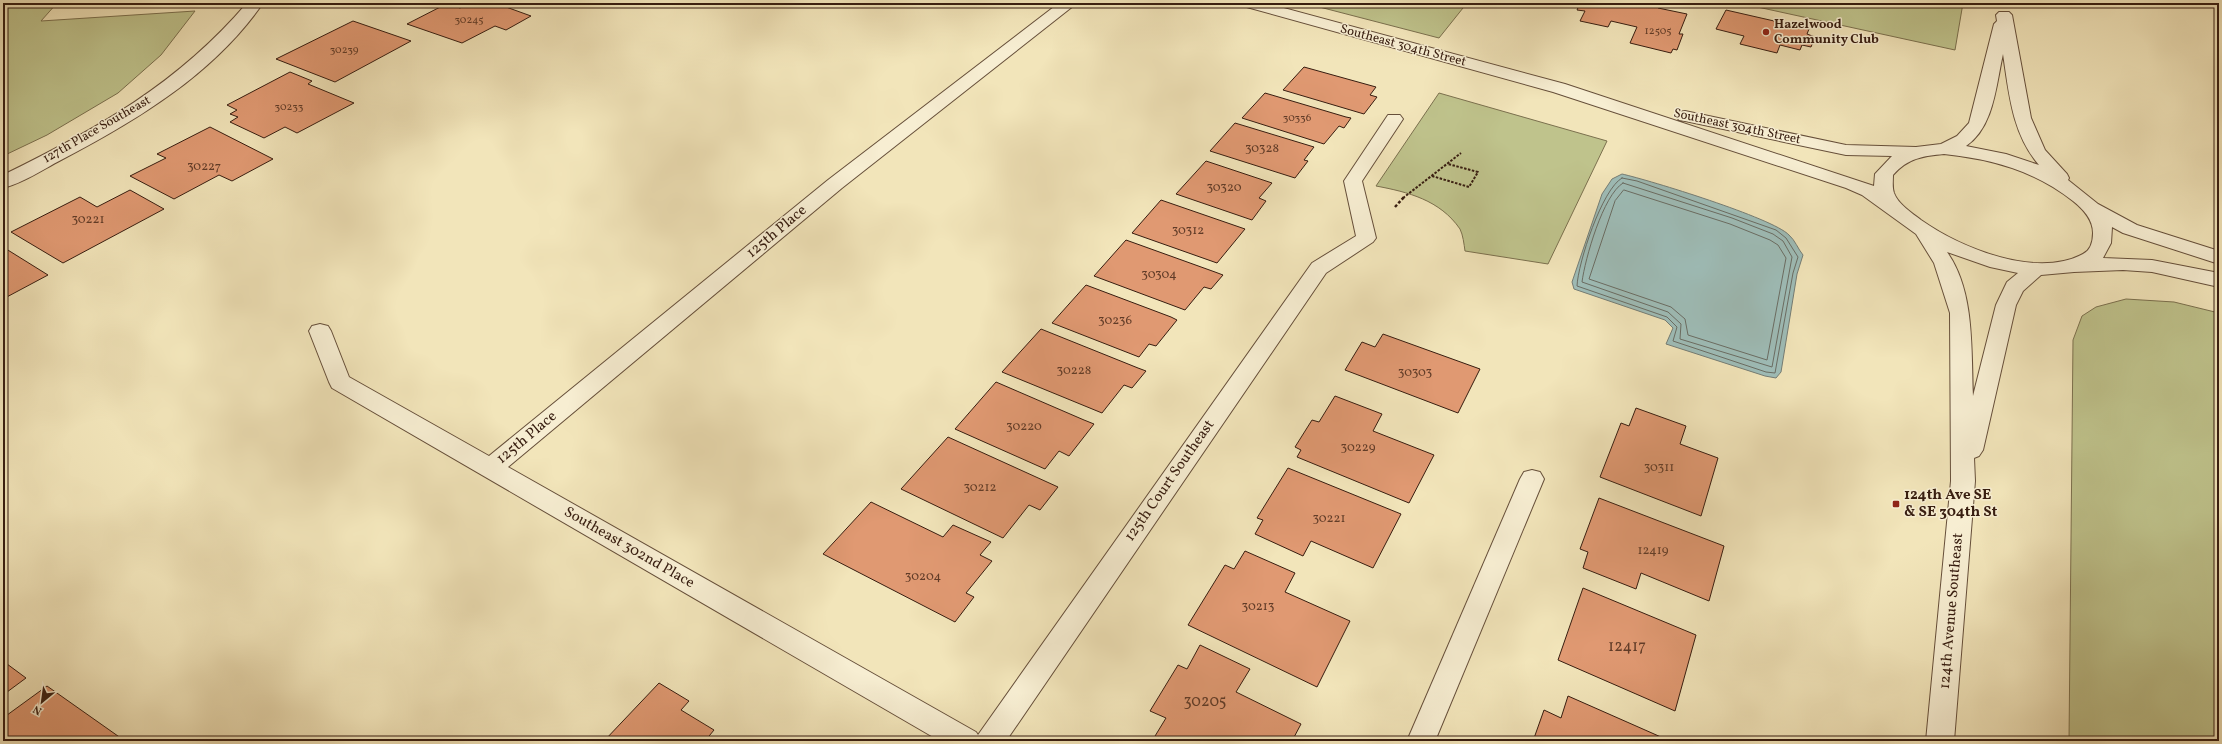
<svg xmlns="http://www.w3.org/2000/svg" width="2222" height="744" font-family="Vollkorn,serif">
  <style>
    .green { fill: #bfc38c; stroke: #7b704e }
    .water { fill: #9ebdb8; stroke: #757d75 }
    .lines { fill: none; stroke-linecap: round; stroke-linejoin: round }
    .shore { stroke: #6a6d64; stroke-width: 1 }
    .building { fill: #e09972; stroke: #371d10 }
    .minor-casing { stroke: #664f3a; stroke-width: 2 }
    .path-far1 { stroke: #371d10; stroke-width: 2; stroke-dasharray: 2.5 1.5; stroke-linecap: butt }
    .path { stroke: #371d10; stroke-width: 2.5; stroke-dasharray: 3 2; stroke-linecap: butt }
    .minor { fill: #f7eed2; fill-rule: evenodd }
    .poi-dot { fill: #8f2418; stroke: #f7eed2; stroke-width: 1.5 }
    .labels { text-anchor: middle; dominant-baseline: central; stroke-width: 3; stroke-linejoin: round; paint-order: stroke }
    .far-number-label { font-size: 11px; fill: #613c28 }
    .far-poi-label { font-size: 13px; font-weight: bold; fill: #371d10; stroke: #f7eed2; text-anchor: start }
    .far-street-label { font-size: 13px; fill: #371d10; stroke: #f7eed2 }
    .number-label { font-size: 13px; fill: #613c28 }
    .street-label { font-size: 15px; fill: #371d10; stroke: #f7eed2 }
    .poi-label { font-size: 15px; font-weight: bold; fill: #371d10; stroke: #f7eed2; text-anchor: start }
    .near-number-label { font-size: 16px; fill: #613c28 }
  </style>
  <rect width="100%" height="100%" fill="#f2e5ba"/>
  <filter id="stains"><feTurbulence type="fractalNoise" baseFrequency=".005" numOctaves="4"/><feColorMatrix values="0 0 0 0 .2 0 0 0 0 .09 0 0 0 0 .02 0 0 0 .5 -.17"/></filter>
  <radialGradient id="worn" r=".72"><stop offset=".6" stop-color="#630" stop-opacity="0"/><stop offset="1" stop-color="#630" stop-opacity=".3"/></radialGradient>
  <g class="green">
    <path d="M3,3h54l-16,18 154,-10 -34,44 -43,38 -71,42 -44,21z"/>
    <path d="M1304,3h163l-28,35z"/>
    <path d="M1739,3h224l-8,47z"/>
    <path d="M1439,93l168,48 -59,123 -83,-13c-1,-7 -2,-16 -5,-22 -20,-29 -52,-37 -84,-43z"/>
    <path d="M2126,299l48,3 45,11v428h-150l4,-401 9,-24 14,-9z"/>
  </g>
  <path class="water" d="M1622,174c27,6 151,44 167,61 6,5 9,14 14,20l-6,19 -16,98 -5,6 -11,-2 -99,-32 7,-16 -8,-8 -91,-31 -2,-7 30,-88 10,-15z"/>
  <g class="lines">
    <g class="shore">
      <path d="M1622,178l15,3 139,49 10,8 12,19 -5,16 -18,100 -9,-1 -93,-31 4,-14 -10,-10 -90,-31c1,-23 25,-97 45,-108z"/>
      <path d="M1623,183l109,35 41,16 10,7 9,16 -20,110 -92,-28 1,-15 -13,-12 -86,-30c3,-23 21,-87 41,-99z"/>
      <path d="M1624,190l106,34 40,16 8,5 8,13 -19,102 -79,-25 -3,-16 -14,-12 -82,-28 26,-78z"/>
    </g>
  </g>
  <g class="building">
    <path d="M102,3h31l-33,4z"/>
    <path d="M448,3l12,5 9,-5h26l36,13 -25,14 -11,-4 -33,17 -55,-19z"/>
    <path d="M1580,3l80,1 -2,4 29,6 -8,20h4l-6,16 -4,-1 -2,4 -41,-10 7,-16 -26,-6 -3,6 -28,-6 5,-10 -8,-1z"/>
    <path d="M1726,10l83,19 -2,5 8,3 -4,10 -9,-2 -2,5 -20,-5 -3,8 -37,-9 4,-8 -28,-7z"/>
    <path d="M353,21l58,20 -76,41 -59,-23z"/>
    <path d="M1304,67l72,20 -6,8 7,2 -13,17 -81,-24z"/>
    <path d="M290,72l22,9 -4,3 46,19 -57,30 -12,-6 -21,11 -34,-16 8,-5 -8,-3 7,-4 -10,-5z"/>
    <path d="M1265,93l81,24 5,1 -7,10 -5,-2 -15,18 -82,-26z"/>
    <path d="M1235,123l79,24 -10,13 4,1 -13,17 -85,-27z"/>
    <path d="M210,127l63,32 -41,22 -13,-6 -45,24 -44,-23 36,-18 -9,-4z"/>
    <path d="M1206,161l66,22 -13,15 7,3 -14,19 -76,-26z"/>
    <path d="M130,190l34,19 -101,54 -52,-31 69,-35 17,10z"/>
    <path d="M1161,200l84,29 -28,34 -85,-30z"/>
    <path d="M1126,240l89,32 8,3 -12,14 -7,-2 -19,23 -91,-34z"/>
    <path d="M3,247l45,28 -45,24z"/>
    <path d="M1086,285l85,32 6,3 -21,26 -7,-2 -10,13 -87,-34z"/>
    <path d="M1041,329l97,39 8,3 -14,17 -8,-3 -22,28 -100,-41z"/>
    <path d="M1383,334l97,35 -22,44 -113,-43 17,-28 13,5z"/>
    <path d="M996,382l88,38 10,4 -25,32 -10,-5 -14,18 -90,-40z"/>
    <path d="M1335,396l47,18 -9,17 61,24 -25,48 -112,-46 4,-7 -6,-3 17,-27 7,2z"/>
    <path d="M1636,408l50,18 -6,18 38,14 -17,58 -101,-39 21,-54 8,3z"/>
    <path d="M948,437l110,50 -18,23 -11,-5 -26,33 -102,-49z"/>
    <path d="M1288,468l113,46 -28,54 -62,-27 -8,15 -48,-22 8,-14 -6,-2z"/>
    <path d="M1599,498l125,48 -15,55 -68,-28 -5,16 -53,-21 5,-16 -8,-3z"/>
    <path d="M871,502l72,35 10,-12 38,17 -11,13 12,6 -26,32 8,4 -19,25 -132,-68z"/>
    <path d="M1245,551l50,22 -10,19 65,29 -33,66 -129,-62 37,-60 9,4z"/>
    <path d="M1583,588l113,47 -21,76 -117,-51z"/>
    <path d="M1200,645l50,24 -14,23 65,32 -9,17h-140l14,-23 -16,-7 28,-46 9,4z"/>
    <path d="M3,661l23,17 -23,17z"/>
    <path d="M659,683l30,18 -8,9 33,20 -9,11h-101z"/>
    <path d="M47,686l78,55h-122v-23z"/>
    <path d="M1568,696l102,45h-137l11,-31 17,8z"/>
  </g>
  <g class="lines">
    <g class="minor-casing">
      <g id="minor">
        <path d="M247,3h16c-49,71 -127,118 -202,157 -19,10 -38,23 -58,28v-13c94,-46 175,-91 244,-172z"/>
        <path d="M1059,3h18l-235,185 -334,279 468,265 2,3 334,-472 44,-27 -12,-55 44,-66h12l3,4 -41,62 14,57 -3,4 -47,31 -320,468h-66l-608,-353 -3,-6 -20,-51 3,-5 8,-2 8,2 3,5 18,46 140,79 339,-276z"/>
        <path d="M1240,3h25l300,81 309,102 1,-12 17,-18 -46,-1 -161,-34 -6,-1 -3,-4 3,-4 6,-1 161,34 70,2 25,-3 16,-8 12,-13 25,-99 3,-3 -1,-6 3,-3h10l3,3 19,103 14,32 22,24 2,4 -1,2 30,24 39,21 82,26v13l-96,-31 -11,-6 -1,16 -8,15 49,2 67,13v14l-67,-15 -29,-2 -49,2 -33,3 -18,16 -7,14 -33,145 -4,6 -5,2 1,23 -21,260h-28l25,-260 -1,-168 -16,-50 -18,-29 -54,-39 -16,-7 -293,-96 -310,-86zM2003,54c6,39 9,80 36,111l-33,-11 -40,-8c28,-19 30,-61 37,-92zM1944,154c48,5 91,17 129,47 10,8 20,18 20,32 0,8 -2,17 -10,21 -47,25 -122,-6 -162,-34 -9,-7 -23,-16 -27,-27 -2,-6 -1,-12 -1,-18 15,-17 30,-19 51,-21zM1947,252l43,15 28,6 -11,9 -11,23 -23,91c-2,-46 2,-105 -26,-144z"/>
        <path d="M1532,470l8,2 4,7 -109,262h-28l113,-262 4,-7z"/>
      </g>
    </g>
    <g class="path-far1">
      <path d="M1432,176l37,11 9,-15 -30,-8"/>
      <path d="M1403,198l58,-45"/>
    </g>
    <path class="path" d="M1395,207l9,-10"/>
    <use href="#minor" class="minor"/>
  </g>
  <g class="poi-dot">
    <circle cx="1766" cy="32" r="4"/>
    <rect x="1892" y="500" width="8" height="8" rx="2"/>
  </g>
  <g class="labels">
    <g class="far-number-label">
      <text x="469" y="20">30245</text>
      <text x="1658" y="31">12505</text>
      <text x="344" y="50">30239</text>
      <text x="289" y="107">30233</text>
      <text x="1297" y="118">30336</text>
    </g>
    <g class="far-poi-label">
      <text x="1774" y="25">Hazelwood<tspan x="1774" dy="15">Community Club</tspan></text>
    </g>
    <g class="far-street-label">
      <text transform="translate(1403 46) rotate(15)">Southeast 304th Street</text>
      <text transform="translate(1737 127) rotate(12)">Southeast 304th Street</text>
      <text transform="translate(97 130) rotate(-30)">127th Place Southeast</text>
    </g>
    <g class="number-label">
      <text x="1262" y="149">30328</text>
      <text x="204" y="167">30227</text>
      <text x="1224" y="188">30320</text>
      <text x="88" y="220">30221</text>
      <text x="1188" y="231">30312</text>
      <text x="1159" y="275">30304</text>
      <text x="1115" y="321">30236</text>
      <text x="1074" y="371">30228</text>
      <text x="1415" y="373">30303</text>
      <text x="1024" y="427">30220</text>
      <text x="1358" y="448">30229</text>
      <text x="1659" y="468">30311</text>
      <text x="980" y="488">30212</text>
      <text x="1329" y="519">30221</text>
      <text x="1653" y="551">12419</text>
      <text x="923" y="577">30204</text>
      <text x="1258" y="607">30213</text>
    </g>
    <g class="street-label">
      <text transform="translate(777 232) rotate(-40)">125th Place</text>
      <text transform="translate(527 438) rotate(-40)">125th Place</text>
      <text transform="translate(1170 481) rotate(-55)">125th Court Southeast</text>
      <text transform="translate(629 548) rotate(30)">Southeast 302nd Place</text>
      <text transform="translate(1952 611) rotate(-85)">124th Avenue Southeast</text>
    </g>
    <g class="poi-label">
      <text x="1904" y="495">124th Ave SE<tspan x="1904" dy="17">&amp; SE 304th St</tspan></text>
    </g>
    <g class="near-number-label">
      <text x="1627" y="647">12417</text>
      <text x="1205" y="702">30205</text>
    </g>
  </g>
  <rect width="2222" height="744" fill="none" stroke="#f2e5ba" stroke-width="16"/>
  <rect x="4" y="4" width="2214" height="736" fill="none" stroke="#371d10" stroke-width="2"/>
  <rect x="8" y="8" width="2206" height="728" fill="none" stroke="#371d10"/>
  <g transform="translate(42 702) rotate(209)" stroke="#f7eed2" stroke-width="3" paint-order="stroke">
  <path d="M0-3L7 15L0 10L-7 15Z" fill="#371d10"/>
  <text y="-6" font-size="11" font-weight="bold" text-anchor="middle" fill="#371d10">N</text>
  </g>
  <rect width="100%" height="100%" filter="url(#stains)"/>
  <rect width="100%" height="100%" fill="url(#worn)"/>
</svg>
